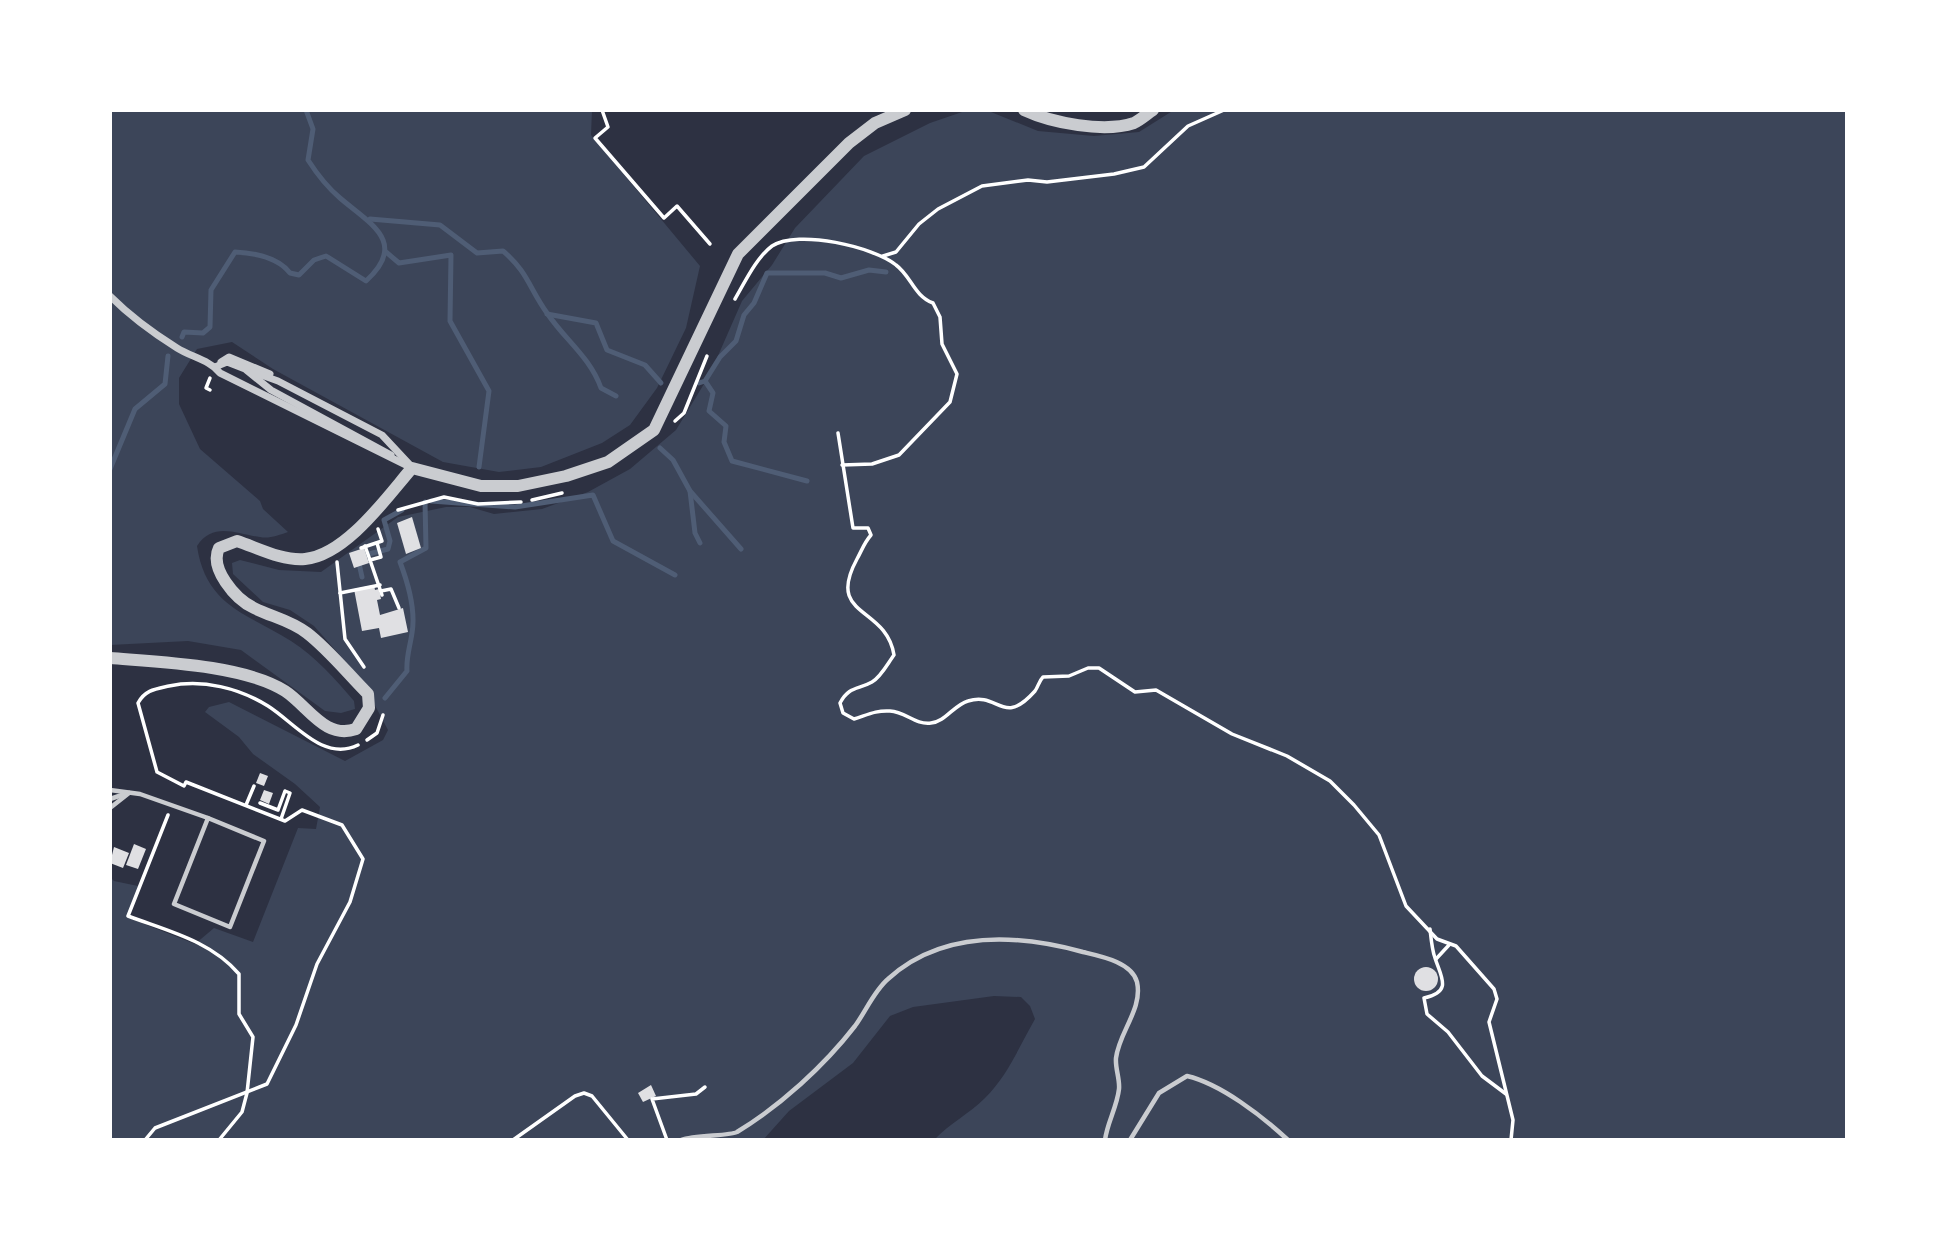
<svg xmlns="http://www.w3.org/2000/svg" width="1957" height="1250" font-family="'Alegreya Sans',sans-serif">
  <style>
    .green { fill: #3c4559 }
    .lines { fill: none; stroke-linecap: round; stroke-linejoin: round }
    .stream { stroke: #4f5d75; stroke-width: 5 }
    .building { fill: #e0e0e3 }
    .path { stroke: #fff; stroke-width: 3.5 }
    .service { stroke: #caccd0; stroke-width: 4.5 }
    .minor { stroke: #caccd0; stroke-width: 7 }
    .tertiary { stroke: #caccd0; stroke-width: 12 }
  </style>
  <rect width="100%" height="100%" fill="#2d3142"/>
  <g class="green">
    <path d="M110,110h482l-1,25 109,131 -14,62 -29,60 -27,37 -28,18 -61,24 -42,5 -56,-10 -170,-93 -41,-27 -35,7 -18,29v26l21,45 60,52 3,8 25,23c-9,3 -19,7 -28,5 -23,-3 -47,-16 -63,9 9,60 49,67 94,95 25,16 44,38 63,60l1,8 -14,4 -16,-2 -84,-61 -53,-9 -78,4z"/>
    <path d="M1174,110h673v1030h-913c16,-17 35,-26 51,-42 23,-23 34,-51 50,-79l-5,-13 -9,-9 -27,-1 -81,11 -23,9 -37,47 -64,48 -26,29h-653v-263l4,4 24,5 -9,32 66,26 19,-16 39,14 45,-114 18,1 4,-22 -25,-23 -42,-30 -14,-17 -34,-25 4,-5 20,-5 116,59 38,-21 5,-10 -27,-51 -47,-53 -24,-16 -27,-8 -30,-28 -1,-11 8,-3 39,10 42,2 77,-55 48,-10h24l24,7 48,-5 46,-17 42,-23 46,-39 34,-56 32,-73 30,-36 23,-37 69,-72 66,-33 35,-12 26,1 47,19 56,5 45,-4z"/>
  </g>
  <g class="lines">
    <g class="stream">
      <path d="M370,219l70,6 37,28 26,-2c25,21 26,37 44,62 18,27 43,44 54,75l15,8"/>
      <path d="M386,252l13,11 52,-8 -1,66 39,70 -10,76"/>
      <path d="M547,314l49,9 11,27 38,15 16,18"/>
      <path d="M182,337l2,-5 19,1 7,-6 1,-37 24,-38c20,1 43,5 55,21l9,2 15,-15 12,-4 40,25c43,-39 3,-58 -26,-83 -13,-11 -23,-24 -32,-38l5,-31 -7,-19"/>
      <path d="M705,381l8,12 -4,18 17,15 -2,16 8,19 75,20"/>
      <path d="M699,383l6,-2 15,-24 16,-16 8,-26 10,-12 13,-30h58l16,5 28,-8 17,2"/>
      <path d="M660,448l13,12 17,31 51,58"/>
      <path d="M110,469l25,-60 30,-25 3,-28"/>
      <path d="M690,491l5,42 5,10"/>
      <path d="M431,501l84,6 78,-12 20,46 62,34"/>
      <path d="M365,555l23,-6 2,-8 -6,-21 18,-10"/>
      <path d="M358,559l4,18"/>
      <path d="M385,698l22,-27c-1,-14 3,-24 5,-38 4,-23 -4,-50 -12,-71l26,-14 -1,-46"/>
    </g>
  </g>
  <g class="building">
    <path d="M412,517l9,31 -15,6 -9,-31z"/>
    <path d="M364,548l5,15 -15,5 -5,-15z"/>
    <path d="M374,585l1,5 4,-1 2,10 -4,1 3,15 23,-7 5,24 -27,6 -2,-10 -17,3 -8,-42z"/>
    <path d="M260,773l8,3 -4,10 -8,-3z"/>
    <path d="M264,790l9,3 -4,11 -9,-4z"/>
    <path d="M134,844l12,5 -8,20 -12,-4z"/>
    <path d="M114,847l15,6 -6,15 -13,-5z"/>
    <circle cx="1426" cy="979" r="12"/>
    <path d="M651,1085l5,11 -13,6 -5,-9z"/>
  </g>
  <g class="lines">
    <g class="path">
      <path d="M602,110l6,17 -13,11 69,80 13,-12 33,38"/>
      <path d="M883,256l13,-4 23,-28 19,-15 44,-23 46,-6 19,2 67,-8 30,-7 44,-41 36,-16"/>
      <path d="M735,299c10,-17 21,-41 37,-53 26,-17 102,1 124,19 15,11 18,31 37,38l7,14 2,27 15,30 -7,28 -51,53 -27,9 -30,1"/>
      <path d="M210,390l-4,-2 4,-10"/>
      <path d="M675,421l9,-8 23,-57"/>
      <path d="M838,433l15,95h15l3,7c-7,8 -9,15 -14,24 -32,59 29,46 37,96 -6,8 -13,22 -22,27 -14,8 -23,4 -32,21l3,10 11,6c13,-4 22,-9 36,-8 16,1 25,14 41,12 14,-1 23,-18 37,-22 31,-10 34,27 67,-10 3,-4 4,-10 8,-14l26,-1 19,-8h11l36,24 21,-2 76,44 55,22 43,25 24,24 25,30 27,71 31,33 19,7 38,43 3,10 -8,23 24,98 -2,20"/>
      <path d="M532,500l30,-7"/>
      <path d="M398,510l46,-13 34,7 43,-2"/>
      <path d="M377,543l4,14 -11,3 12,35"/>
      <path d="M365,546l5,14"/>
      <path d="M361,548l21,-7 -4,-12"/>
      <path d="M337,562l8,77 19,28"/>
      <path d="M381,591l10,-2 8,19"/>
      <path d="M340,593l40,-8"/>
      <path d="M367,740l10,-7 6,-18"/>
      <path d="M260,803l18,7 7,-19 5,2 -9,26"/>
      <path d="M246,805l8,-19"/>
      <path d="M168,815l-40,101c40,15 83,25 111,58v40l14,23 -6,56 -5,19 -23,28"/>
      <path d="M1430,929c1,9 2,21 5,29 6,19 18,34 -11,40l3,16 21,18 34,44 24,18"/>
      <path d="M1436,959l13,-14"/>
      <path d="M145,1140l10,-12 112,-44 29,-59 21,-61 33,-62 13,-43 -21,-34 -40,-15 -17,11 -99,-39 -2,4 -27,-14 -19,-69c7,-13 17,-14 31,-17 34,-7 70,2 99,20 27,17 55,56 90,39"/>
      <path d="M513,1140l62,-44 9,-3 8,3 36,44"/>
      <path d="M667,1140l-15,-41 44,-5 9,-7"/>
    </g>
    <g class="service">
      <path d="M110,790l30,4 68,24"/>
      <path d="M110,799l15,-5"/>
      <path d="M110,808l19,-15"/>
      <path d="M208,818l56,23 -34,86 -56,-23z"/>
      <path d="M681,1140c14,-5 50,-4 56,-8 43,-26 87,-66 118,-106 11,-15 19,-35 33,-47 54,-49 129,-45 195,-27 17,4 49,10 54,30 6,27 -18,50 -21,76 -1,10 4,21 3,31 -2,18 -12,34 -14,51"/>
      <path d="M1130,1140l29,-47 28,-17c34,8 75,40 101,64"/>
    </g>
    <g class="minor">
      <path d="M110,296c20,20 43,37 67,52 14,9 33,12 43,25l192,95"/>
      <path d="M221,362l8,-5 41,17"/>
      <path d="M215,367l12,-5 18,7 26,21 120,65"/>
      <path d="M253,372l25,9 104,54 28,30"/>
    </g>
    <g class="tertiary">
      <path d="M1024,110c28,13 80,23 110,13 6,-3 13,-9 19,-13"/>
      <path d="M110,658c49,4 134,7 175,33 23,15 40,49 71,38l13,-21 -1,-14c-20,-20 -39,-44 -61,-61 -17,-13 -35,-16 -53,-25 -19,-9 -45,-40 -35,-60l18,-7c21,7 45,20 68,18 41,-4 82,-62 107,-91l69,18h37l48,-10 42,-14 46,-32 84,-176 111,-111 26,-20 30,-13"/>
    </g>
  </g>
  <rect width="1957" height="1250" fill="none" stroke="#ffffff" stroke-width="224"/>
</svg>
